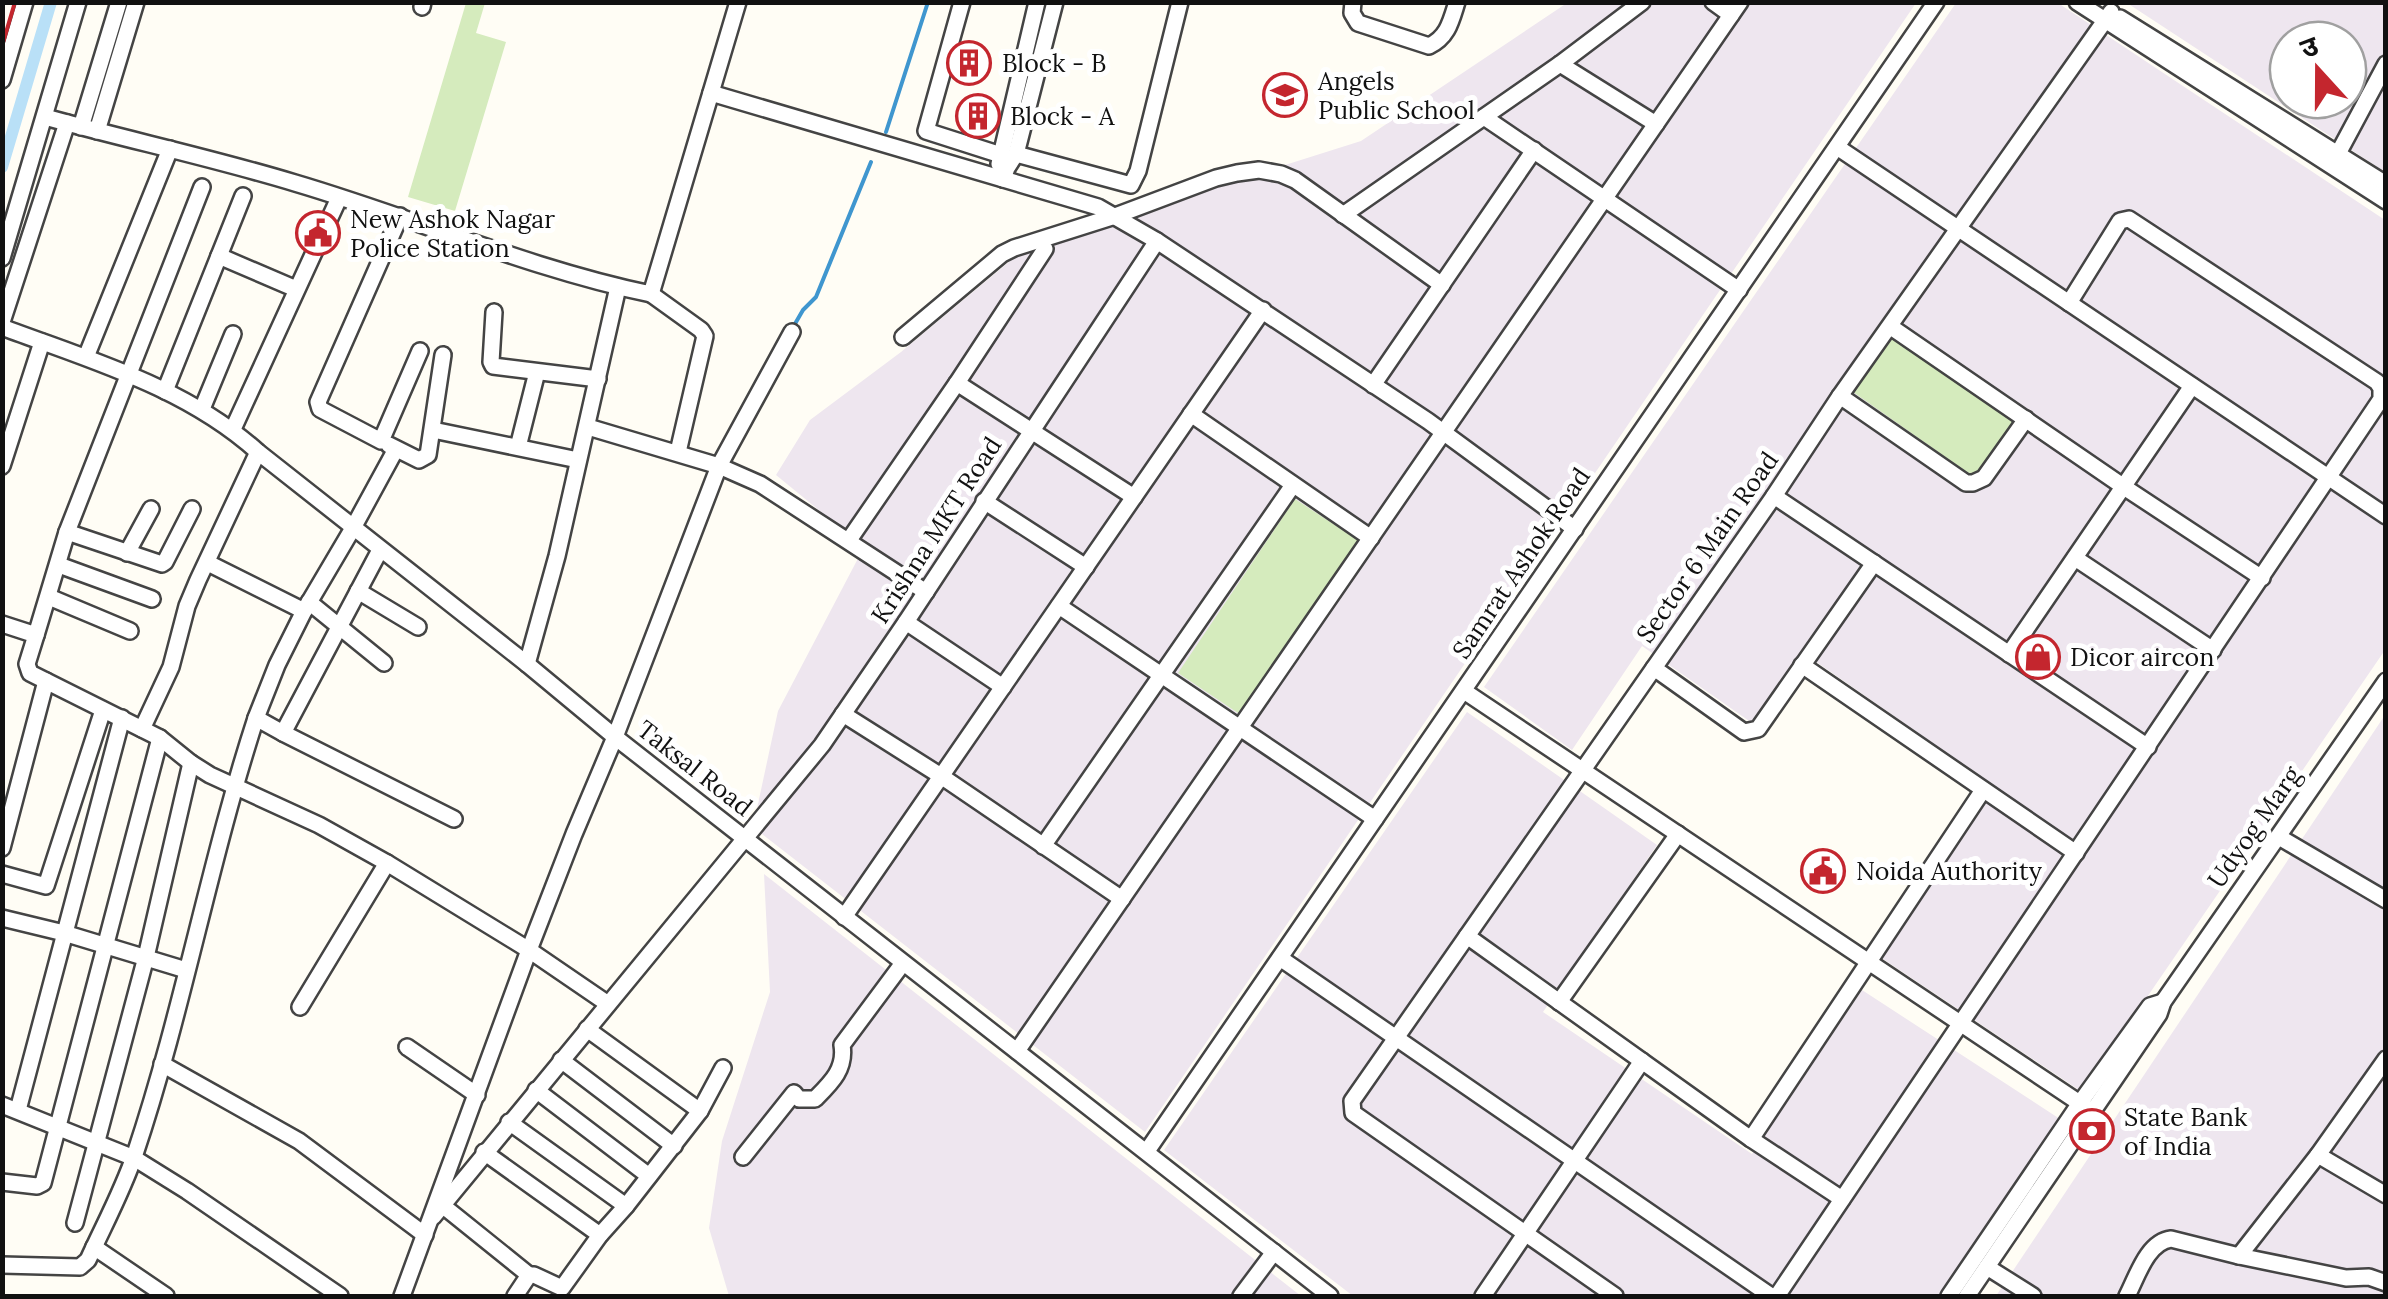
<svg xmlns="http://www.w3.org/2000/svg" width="2388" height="1299" font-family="Lora,'Noto Sans Devanagari',serif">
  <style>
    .industrial { fill: #eee6ef; fill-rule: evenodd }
    .green { fill: #d5ebbd }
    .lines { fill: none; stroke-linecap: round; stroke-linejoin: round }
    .stream { stroke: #3f96cf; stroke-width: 4 }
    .canal { stroke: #b9e0f7; stroke-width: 12 }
    .minor-casing { stroke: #444; stroke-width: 20 }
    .minor { stroke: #fff; stroke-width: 15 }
    .rail { stroke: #c4262e; stroke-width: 4 }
    .labels { text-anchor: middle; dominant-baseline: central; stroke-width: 10; stroke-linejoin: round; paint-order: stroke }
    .poi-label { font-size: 25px; fill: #111; stroke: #fff; text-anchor: start }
    .street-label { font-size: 25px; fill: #111; stroke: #fff }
  </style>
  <rect width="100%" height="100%" fill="#fffdf5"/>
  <g class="industrial">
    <path d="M1567,3h349l-771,1129 -392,-305 25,-116 86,-164 -88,-72 34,-55 91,-68 115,-96 75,-30 270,-85z"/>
    <path d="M1956,3h102l327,217v430l-303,442 -202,-135 116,-170 -194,-135 -50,71 -110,-77 -70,104 -88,-63z"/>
    <path d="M2127,3h258v169zM2288,40h60v60h-60z"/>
    <path d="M1467,712l190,133 -114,167 209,142 110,-164 201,131 -121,175h-589l-189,-146z"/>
    <path d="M2385,715v581h-389z"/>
    <path d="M764,874l537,422h-572l-20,-68 13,-87 48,-149z"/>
  </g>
  <g class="green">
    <path d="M466,3h19l-9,30 30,9 -51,169 -47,-14z"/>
    <path d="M1895,335l121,83 -38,62 -125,-88z"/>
    <path d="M1295,499l69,45 -117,175 -69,-46z"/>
  </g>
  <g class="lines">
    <g class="stream">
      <path d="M886,132l42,-130"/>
      <path d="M792,329l11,-19 13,-13 55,-135"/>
    </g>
    <path class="canal" d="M2,167l49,-165"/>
    <g class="minor-casing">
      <g id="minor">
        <path d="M962,2l-36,129 75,24"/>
        <path d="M1353,2l-1,11 6,10 71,23c19,-9 22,-25 28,-44"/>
        <path d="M1713,2l18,13"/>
        <path d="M2077,2l309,199"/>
        <path d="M422,7l1,-5"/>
        <path d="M2120,18l266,166"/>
        <path d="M1560,64l96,60"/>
        <path d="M2,80l23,-78"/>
        <path d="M711,93l387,114 59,34 271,180 147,108"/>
        <path d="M45,117c83,23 168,41 250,66 119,35 235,86 356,111l87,-292"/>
        <path d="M1484,117l255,173"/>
        <path d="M81,127l38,-125"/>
        <path d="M97,131l39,-129"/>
        <path d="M1837,147l549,369"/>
        <path d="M1016,154l115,31 7,-14 42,-169"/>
        <path d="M2333,163l53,-99"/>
        <path d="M999,164l38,-162"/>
        <path d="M1003,179l4,-11 9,-14 39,-152"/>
        <path d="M1343,215l217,-151 82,-62"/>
        <path d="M400,216l-82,186 2,7 61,32 39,-90"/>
        <path d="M219,256l77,33"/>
        <path d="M2,258l76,-256"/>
        <path d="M651,294l50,36 4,6 -27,116"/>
        <path d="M494,312l-3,50 2,4 105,13"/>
        <path d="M2,322l65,-199"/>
        <path d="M2,327c90,34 184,60 256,125l269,212 88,73 715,559"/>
        <path d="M1891,327l233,160 138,91"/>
        <path d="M903,337l99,-83 12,-6 101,-32 101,-38 21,-5 22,-3 22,4 14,6 147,105"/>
        <path d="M86,357l84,-208"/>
        <path d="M957,383l88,-134"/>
        <path d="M1373,385l161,-235"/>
        <path d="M165,391l78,-195"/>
        <path d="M1840,396l126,87h7l11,-5 42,-59"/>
        <path d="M202,409l31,-75"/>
        <path d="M1191,414l180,124"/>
        <path d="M588,427l131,39 41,18 166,108"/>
        <path d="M233,429l106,-231"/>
        <path d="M433,430l145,30"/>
        <path d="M389,445l30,15 9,-5 15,-100"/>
        <path d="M518,447l19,-75"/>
        <path d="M2,466l40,-124"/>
        <path d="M1774,496l374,251"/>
        <path d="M984,501l102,66"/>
        <path d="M67,532l95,32 3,-2 27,-53"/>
        <path d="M849,540l108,-157 177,114"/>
        <path d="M380,550l-97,183 171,86"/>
        <path d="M127,553l24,-44"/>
        <path d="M2075,558l138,92"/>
        <path d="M208,563l96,48"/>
        <path d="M59,565l93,34"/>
        <path d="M358,591l60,36"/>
        <path d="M49,597l81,34"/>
        <path d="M309,602l75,61"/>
        <path d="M1059,606l316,213"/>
        <path d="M906,622l97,65"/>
        <path d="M2,624l34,11 -9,29 3,9 130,65 31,25 19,12 109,50 68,38 142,87 79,54"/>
        <path d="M36,635l31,-103 135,-345"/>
        <path d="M2009,654l183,-268"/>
        <path d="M527,664l30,-108 61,-269"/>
        <path d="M1802,665l274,188"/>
        <path d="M1654,668l90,64 14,-3 116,-166"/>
        <path d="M1464,691l629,421"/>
        <path d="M843,714l98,62 181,123"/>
        <path d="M256,718l21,-53 27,-54 49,-83 43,-79"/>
        <path d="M142,729l29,-62 16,-61 11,-26 60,-128"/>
        <path d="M2279,837l107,63"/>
        <path d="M1043,846l250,-361"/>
        <path d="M2,848l44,-167"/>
        <path d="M2,874l44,12 57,-176"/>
        <path d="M844,917l419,-607"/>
        <path d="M2,918l62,15 122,37"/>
        <path d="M1467,936l284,203 91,60"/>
        <path d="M1280,958l491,338"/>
        <path d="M1559,1002l119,-168"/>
        <path d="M300,1007l87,-144"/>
        <path d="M587,1029l113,82"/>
        <path d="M407,1047l70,48"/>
        <path d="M1017,1051l723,-1049"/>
        <path d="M2386,1059l-68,96 -79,101 107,22 23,-1 17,6"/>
        <path d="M561,1060l113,86"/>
        <path d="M162,1064l137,77 126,94"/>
        <path d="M536,1090l113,86"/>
        <path d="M2,1105l132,53 53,33 153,105"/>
        <path d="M18,1110l104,-392"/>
        <path d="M509,1122l117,84"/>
        <path d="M1751,1139l232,-349"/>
        <path d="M1147,1151l789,-1149"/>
        <path d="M484,1152l116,83"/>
        <path d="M2318,1155l68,40"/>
        <path d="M743,1157l51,-64 5,6h16c16,-16 31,-30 27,-54l61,-82"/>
        <path d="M2,1182l35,4 6,-3 117,-445"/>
        <path d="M442,1205l87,70"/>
        <path d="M433,1217l389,-472 84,-123 251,-381"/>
        <path d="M75,1223l71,-266 45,-194"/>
        <path d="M94,1247l72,49"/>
        <path d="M2,1265l78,2 8,-7c16,-35 35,-70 47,-106 48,-143 74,-292 121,-436l27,15"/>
        <path d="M1987,1267l46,29"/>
        <path d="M402,1296l127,-346 45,-116 41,-97 104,-271 73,-134"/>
        <path d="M515,1296l14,-21h5l28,13 38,-53 26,-29 74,-95 23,-43"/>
        <path d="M1241,1296l33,-44"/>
        <path d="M1483,1296l159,-235"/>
        <path d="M1615,1296l-262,-183 -1,-12 422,-605 66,-100 271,-384"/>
        <path d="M1777,1296l604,-897v-11l-4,-6 -248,-163 -9,2 -51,82"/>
        <path d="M1949,1296l131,-193 70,-97 13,-4"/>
        <path d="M1967,1296l192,-282 4,-12 223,-321"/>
        <path d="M2127,1296c10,-19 20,-54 44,-57l68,17"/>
      </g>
    </g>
    <use href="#minor" class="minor"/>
    <path class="rail" d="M2,46l13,-44"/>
  </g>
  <defs>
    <g id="building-ring" transform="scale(2.25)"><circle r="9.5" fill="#fff" stroke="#c4262e" stroke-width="1.5"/><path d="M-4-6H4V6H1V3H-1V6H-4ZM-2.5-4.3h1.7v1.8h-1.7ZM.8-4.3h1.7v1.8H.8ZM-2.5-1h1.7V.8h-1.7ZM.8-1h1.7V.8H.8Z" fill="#c4262e"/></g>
    <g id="school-ring" transform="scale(2.25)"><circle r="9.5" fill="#fff" stroke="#c4262e" stroke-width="1.5"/><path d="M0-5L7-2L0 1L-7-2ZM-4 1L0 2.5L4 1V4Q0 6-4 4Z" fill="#c4262e"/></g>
    <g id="civic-ring" transform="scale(2.25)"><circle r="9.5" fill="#fff" stroke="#c4262e" stroke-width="1.5"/><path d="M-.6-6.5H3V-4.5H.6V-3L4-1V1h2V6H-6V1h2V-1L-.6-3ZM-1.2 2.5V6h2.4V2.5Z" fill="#c4262e"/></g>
    <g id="shop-ring" transform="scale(2.25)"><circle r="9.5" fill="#fff" stroke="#c4262e" stroke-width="1.5"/><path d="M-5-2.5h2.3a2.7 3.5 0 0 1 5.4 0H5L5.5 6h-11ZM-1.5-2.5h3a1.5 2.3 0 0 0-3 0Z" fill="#c4262e"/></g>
    <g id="bank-ring" transform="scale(2.25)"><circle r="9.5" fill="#fff" stroke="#c4262e" stroke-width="1.5"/><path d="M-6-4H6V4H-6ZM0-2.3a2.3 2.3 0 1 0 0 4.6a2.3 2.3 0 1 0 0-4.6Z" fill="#c4262e"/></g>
  </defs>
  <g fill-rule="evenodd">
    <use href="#building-ring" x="969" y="63"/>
    <use href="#school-ring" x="1285" y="95"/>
    <use href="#building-ring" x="978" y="116"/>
    <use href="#civic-ring" x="318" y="233"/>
    <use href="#shop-ring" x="2038" y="657"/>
    <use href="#civic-ring" x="1823" y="871"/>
    <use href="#bank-ring" x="2092" y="1131"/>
  </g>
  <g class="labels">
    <g class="poi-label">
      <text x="1002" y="63">Block - B</text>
      <text x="1318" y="81">Angels<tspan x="1318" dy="29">Public School</tspan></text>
      <text x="1010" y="116">Block - A</text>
      <text x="350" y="219">New Ashok Nagar<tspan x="350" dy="29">Police Station</tspan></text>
      <text x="2070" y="657">Dicor aircon</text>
      <text x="1856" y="871">Noida Authority</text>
      <text x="2124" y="1117">State Bank<tspan x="2124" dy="29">of India</tspan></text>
    </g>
    <g class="street-label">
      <text transform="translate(936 530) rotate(-57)">Krishna MKT Road</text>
      <text transform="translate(1707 547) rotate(-55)">Sector 6 Main Road</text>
      <text transform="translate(1521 563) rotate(-56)">Samrat Ashok Road</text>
      <text transform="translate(695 768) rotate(38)">Taksal Road</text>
      <text transform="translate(2254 827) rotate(-55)">Udyog Marg</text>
    </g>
  </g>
  <rect width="2388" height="1299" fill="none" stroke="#111111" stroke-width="10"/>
  <g transform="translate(2318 70) rotate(339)"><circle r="48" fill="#ffffff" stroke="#a0a0a0" stroke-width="2.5"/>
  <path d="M0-8L18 38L0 25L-18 38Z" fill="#c4262e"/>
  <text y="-15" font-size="28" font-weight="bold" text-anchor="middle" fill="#111111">उ</text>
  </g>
</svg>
